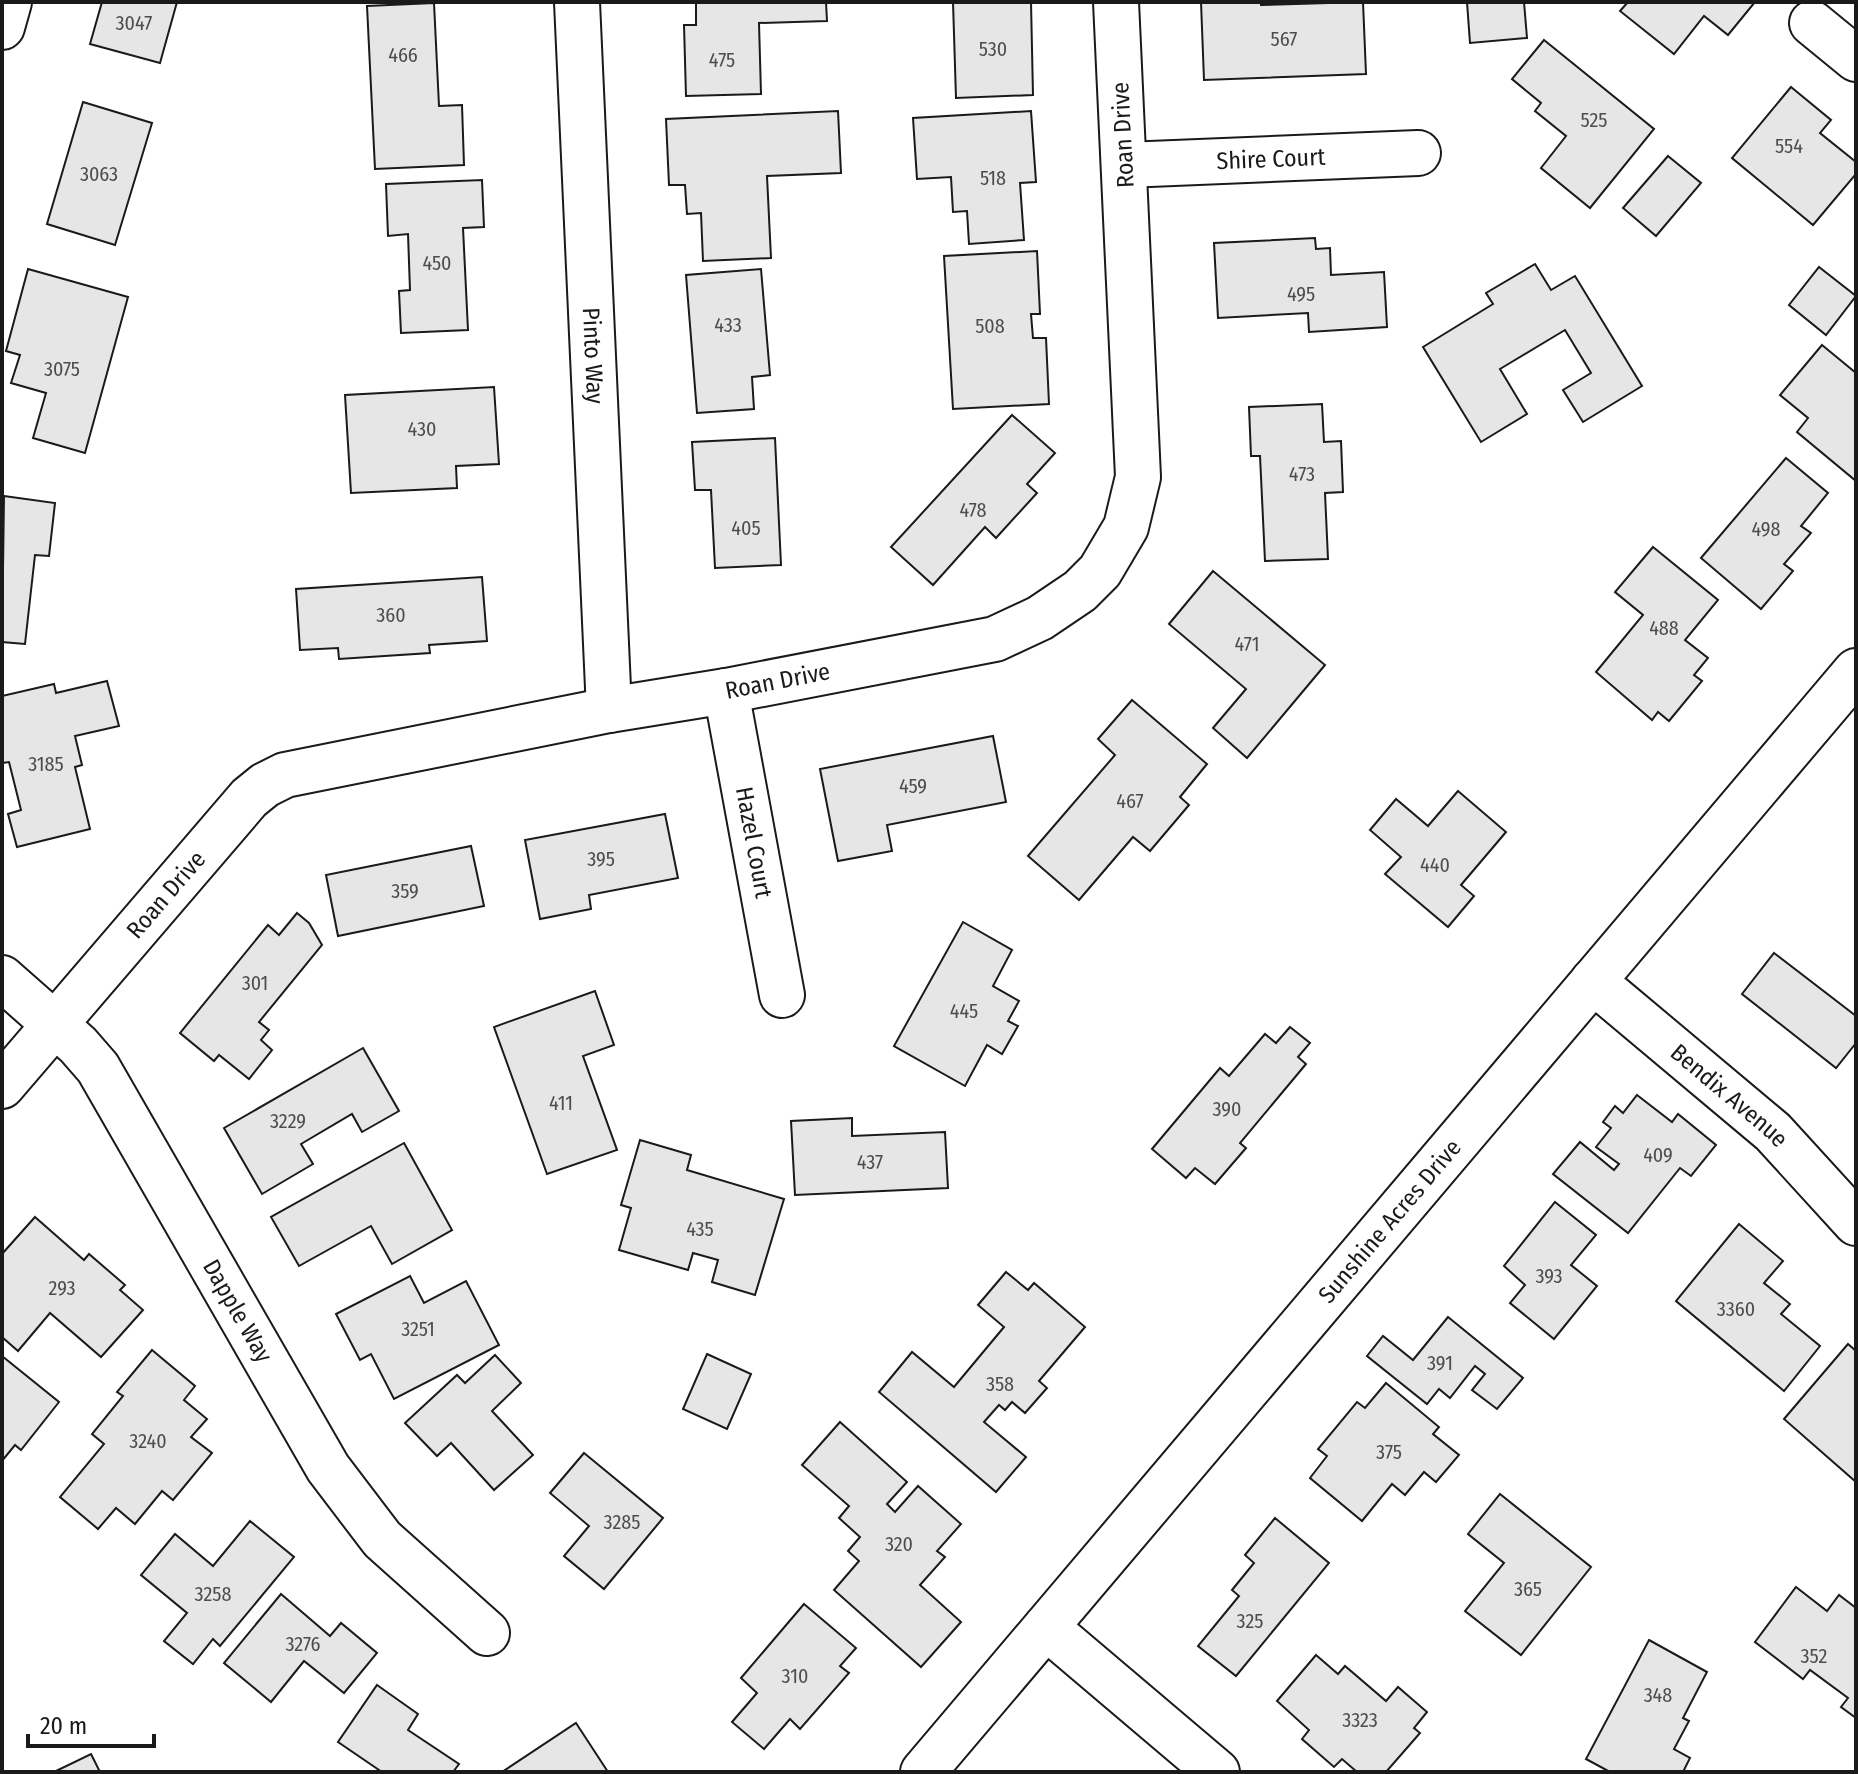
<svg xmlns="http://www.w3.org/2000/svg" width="1858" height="1774" font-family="'Fira Sans Condensed',sans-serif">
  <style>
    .building { fill: #e6e6e6; stroke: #1a1a1a; stroke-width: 2 }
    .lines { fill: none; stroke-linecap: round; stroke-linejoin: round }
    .minor-casing { stroke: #1a1a1a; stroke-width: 48 }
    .minor { stroke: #fff; stroke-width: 44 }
    .labels { text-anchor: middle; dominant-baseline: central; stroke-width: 6; stroke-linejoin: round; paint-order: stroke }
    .number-label { font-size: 20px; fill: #4d4d4d }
    .street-label { font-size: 24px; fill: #1a1a1a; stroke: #fff }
  </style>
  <rect width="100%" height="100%" fill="#fff"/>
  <g class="building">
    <path d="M102,2h75l-17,61 -70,-19z"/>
    <path d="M696,2h130l1,19 -68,2 2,71 -75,2 -2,-71h12z"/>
    <path d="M953,2h78l2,93 -77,3z"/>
    <path d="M1201,2h60v3l102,-3 3,72 -162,6z"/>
    <path d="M1467,2h57l3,36 -57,5z"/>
    <path d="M1628,2h127l-27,33 -24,-19 -30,38 -54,-43z"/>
    <path d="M434,3l5,103 23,-1 2,60 -89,4 -8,-163z"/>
    <path d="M1544,40l110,89 -64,79 -49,-40 25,-32 -31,-25 6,-8 -29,-24z"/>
    <path d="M1791,87l40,33 -11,13 36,29v12l-43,51 -81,-67z"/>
    <path d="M83,102l69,21 -37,122 -68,-21z"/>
    <path d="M838,111l3,62 -74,3 4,82 -68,3 -2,-48 -14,1 -2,-29h-16l-3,-66z"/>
    <path d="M1031,111l5,71 -16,1 4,57 -55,4 -2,-33 -14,1 -2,-35 -34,2 -4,-61z"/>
    <path d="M1668,156l33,27 -45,53 -33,-28z"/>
    <path d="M482,180l2,47 -21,1 5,102 -67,3 -2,-42 11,-1 -2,-56 -20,2 -2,-52z"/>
    <path d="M1315,238l1,11 14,-1 1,27 53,-3 3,55 -78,5 -1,-19 -90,5 -4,-75z"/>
    <path d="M1037,251l3,63h-9l2,24h13l3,66 -96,5 -9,-153z"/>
    <path d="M1535,264l16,26 24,-14 67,110 -59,36 -20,-32 28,-17 -26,-43 -65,39 27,45 -46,28 -58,-95 70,-43 -7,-11z"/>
    <path d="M1819,267l37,29 -30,39 -37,-30z"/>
    <path d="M28,269l100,28 -43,156 -52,-15 13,-45 -35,-10 9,-28 -14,-4z"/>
    <path d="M761,269l9,106 -18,2 2,32 -57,4 -11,-138z"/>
    <path d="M1822,345l34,28v108l-59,-49 11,-14 -28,-23z"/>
    <path d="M494,387l5,77 -43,2 1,22 -106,5 -6,-98z"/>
    <path d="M1322,404l2,38 17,-1 2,51 -18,1 3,66 -63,2 -5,-105h-9l-2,-49z"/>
    <path d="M1012,415l43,38 -28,31 10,9 -41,45 -11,-11 -52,58 -42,-38z"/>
    <path d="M775,438l6,127 -66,3 -4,-78h-16l-3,-48z"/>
    <path d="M1786,458l42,35 -27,33 10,7 -27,31 9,7 -32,38 -60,-51z"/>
    <path d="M4,496l51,7 -6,53 -14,-1 -10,89 -23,-2z"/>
    <path d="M1653,547l65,53 -33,40 23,18 -14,17 8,6 -33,40 -11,-9 -6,8 -56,-48 47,-57 -28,-23z"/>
    <path d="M1213,571l112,94 -78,93 -34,-30 33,-39 -77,-65z"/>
    <path d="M482,577l5,64 -58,4 1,8 -91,6 -1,-11 -38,2 -4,-61z"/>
    <path d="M107,681l12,45 -44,10 7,29 -7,2 15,62 -73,18 -9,-33 13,-4 -12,-48 -7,1v-67l52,-12 2,9z"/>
    <path d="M1132,700l75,64 -27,33 9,8 -39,46 -17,-14 -54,63 -51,-44 87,-101 -17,-16z"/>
    <path d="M993,736l13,66 -119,23 5,26 -54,10 -18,-92z"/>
    <path d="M1458,791l48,41 -45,53 13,11 -26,31 -63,-53 16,-17 -31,-27 26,-31 32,27z"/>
    <path d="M665,814l13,64 -89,17 2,14 -51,10 -15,-79z"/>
    <path d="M471,846l13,60 -146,30 -12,-61z"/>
    <path d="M297,913l12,10 13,22 -63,77 10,8 -8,10 11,10 -23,29 -30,-24 -5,6 -34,-28 88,-108 11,10z"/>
    <path d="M963,922l49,28 -19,36 26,15 -11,20 10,5 -16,28 -15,-9 -22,41 -71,-40z"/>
    <path d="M1774,953l82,63v27l-20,25 -94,-74z"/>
    <path d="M595,991l19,54 -31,11 34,94 -70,24 -53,-147z"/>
    <path d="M1290,1027l20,16 -12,14 8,7 -66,79 6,5 -31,36 -20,-16 -9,10 -34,-29 68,-81 9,8 36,-42 11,9z"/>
    <path d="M363,1048l36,63 -37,21 -10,-18 -51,30 12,20 -51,30 -38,-66z"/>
    <path d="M1637,1095l35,27 6,-8 38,31 -25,31 -11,-8 -52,65 -75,-59 27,-32 34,28 5,-6 -23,-17 15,-19 -8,-6 12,-16 8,7z"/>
    <path d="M852,1118v18l93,-4 3,56 -153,7 -4,-74z"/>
    <path d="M640,1140l51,15 -4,15 97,29 -29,96 -43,-13 6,-22 -25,-7 -5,17 -69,-20 12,-42 -10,-3z"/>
    <path d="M404,1143l48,87 -60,34 -21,-38 -72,40 -28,-49z"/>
    <path d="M1555,1202l41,33 -25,30 26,21 -43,53 -44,-36 15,-18 -21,-19z"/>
    <path d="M35,1217l49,43 5,-6 36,31 -5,5 23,20 -42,47 -51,-44 -32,38 -16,-14v-83z"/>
    <path d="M1739,1224l44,37 -19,22 26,21 -9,10 39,32 -36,45 -108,-90z"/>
    <path d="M1006,1272l22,18 6,-7 51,44 -46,54 8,7 -22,25 -13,-11 -7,8 -6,-5 -15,17 42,35 -30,35 -117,-100 33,-40 42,35 50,-60 -26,-22z"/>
    <path d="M410,1276l14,27 42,-22 33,64 -105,54 -23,-45 -11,6 -24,-46z"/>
    <path d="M1448,1317l75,61 -26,31 -25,-19 13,-16 -10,-8 -25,32 -11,-9 -12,15 -60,-48 16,-20 30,24z"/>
    <path d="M1848,1344l8,7v131l-72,-63z"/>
    <path d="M152,1350l43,36 -11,14 23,19 -16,18 21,16 -39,47 -11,-9 -27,33 -19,-16 -18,21 -38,-32 44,-53 -12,-10 31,-38 -6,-4z"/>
    <path d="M707,1354l44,20 -24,55 -44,-20z"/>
    <path d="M495,1355l26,28 -29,28 41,44 -39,35 -43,-47 -14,13 -32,-33 52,-48 8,8z"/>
    <path d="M2,1356l57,46 -38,48 -6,-5 -13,16z"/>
    <path d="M1386,1383l53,44 -6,7 26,21 -23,27 -12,-10 -19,23 -13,-11 -30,37 -52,-43 17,-22 -9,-7 39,-47 8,6z"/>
    <path d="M840,1422l67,60 -20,22 8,8 23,-26 43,38 -24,27 8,6 -25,28 41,37 -40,45 -87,-77 25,-29 -11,-10 12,-14 -21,-19 10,-12 -47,-41z"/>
    <path d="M584,1453l79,65 -59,71 -40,-33 25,-30 -39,-33z"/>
    <path d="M1500,1494l91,73 -70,88 -56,-44 39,-48 -36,-29z"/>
    <path d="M1275,1518l54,45 -93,113 -38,-30 41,-50 -7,-6 22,-27 -9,-8z"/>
    <path d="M250,1521l44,36 -74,89 -7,-7 -20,25 -29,-23 23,-28 -46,-38 34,-41 38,32z"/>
    <path d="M1796,1587l31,24 12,-16 17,13v110l-15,-11 7,-9 -38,-28 -7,9 -48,-37z"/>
    <path d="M281,1594l49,42 11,-13 36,30 -33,40 -40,-32 -33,41 -47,-39z"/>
    <path d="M804,1604l52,44 -16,18 9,7 -49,56 -10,-10 -26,30 -32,-27 25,-29 -16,-15z"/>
    <path d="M1649,1640l58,32 -24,46 6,3 -15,28 16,9 -7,14h-73l-24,-13z"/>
    <path d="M1316,1655l22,19 7,-8 41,35 12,-14 29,25 -13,16 6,5 -34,39h-29l-15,-13 -8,8 -32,-28 7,-9 -32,-29z"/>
    <path d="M377,1685l41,29 -10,16 51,34 -6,8h-71l-44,-30z"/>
    <path d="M576,1723l32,49h-106z"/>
    <path d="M91,1754l9,18h-46z"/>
  </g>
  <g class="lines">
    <g class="minor-casing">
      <g id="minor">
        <path id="s1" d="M577,2l32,708"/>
        <path d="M1812,23l44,36"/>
        <path d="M2,27l7,-25"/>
        <path id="s2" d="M1125,165l293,-12"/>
        <path id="s3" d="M726,691l56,304"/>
        <path id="s4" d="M2,978l76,67 20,23 230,400 54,71 105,94"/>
        <path id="s5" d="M1593,981l180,151 83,91"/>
        <path id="s6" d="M2,1086l247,-288 16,-13 20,-10 324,-65 117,-19 269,-52 45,-21 40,-27 20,-20 26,-44 12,-50 -22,-475"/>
        <path d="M1046,1627l171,145"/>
        <path id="s7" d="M923,1772l933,-1101"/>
      </g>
    </g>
    <use href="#minor" class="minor"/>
  </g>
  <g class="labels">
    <g class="number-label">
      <text x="134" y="23">3047</text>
      <text x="1284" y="39">567</text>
      <text x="993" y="49">530</text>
      <text x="403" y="55">466</text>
      <text x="722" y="60">475</text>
      <text x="1594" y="120">525</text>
      <text x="1789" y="146">554</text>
      <text x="99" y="174">3063</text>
      <text x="993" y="178">518</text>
      <text x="437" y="263">450</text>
      <text x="1301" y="294">495</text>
      <text x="728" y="325">433</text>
      <text x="990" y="326">508</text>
      <text x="62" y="369">3075</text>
      <text x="422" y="429">430</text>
      <text x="1302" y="474">473</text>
      <text x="973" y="510">478</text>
      <text x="746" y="528">405</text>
      <text x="1766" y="529">498</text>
      <text x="391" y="615">360</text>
      <text x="1664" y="628">488</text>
      <text x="1247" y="644">471</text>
      <text x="46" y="764">3185</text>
      <text x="913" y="786">459</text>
      <text x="1130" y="801">467</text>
      <text x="601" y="859">395</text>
      <text x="1435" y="865">440</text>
      <text x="405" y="891">359</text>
      <text x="255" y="983">301</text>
      <text x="964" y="1011">445</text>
      <text x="561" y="1103">411</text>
      <text x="1227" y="1109">390</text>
      <text x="288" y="1121">3229</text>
      <text x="1658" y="1155">409</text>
      <text x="870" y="1162">437</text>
      <text x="700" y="1229">435</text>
      <text x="1549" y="1276">393</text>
      <text x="62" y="1288">293</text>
      <text x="1736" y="1309">3360</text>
      <text x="418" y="1329">3251</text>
      <text x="1440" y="1363">391</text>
      <text x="1000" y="1384">358</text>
      <text x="148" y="1441">3240</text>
      <text x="1389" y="1452">375</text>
      <text x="622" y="1522">3285</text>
      <text x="899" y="1544">320</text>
      <text x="1528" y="1589">365</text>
      <text x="213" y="1594">3258</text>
      <text x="1250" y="1621">325</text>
      <text x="303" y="1644">3276</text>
      <text x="1814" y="1656">352</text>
      <text x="795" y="1676">310</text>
      <text x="1658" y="1695">348</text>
      <text x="1360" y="1720">3323</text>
    </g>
    <g class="street-label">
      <text transform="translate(1123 135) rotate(-93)">Roan Drive</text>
      <text stroke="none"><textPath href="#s2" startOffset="146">Shire Court</textPath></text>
      <text stroke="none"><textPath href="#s1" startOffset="354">Pinto Way</textPath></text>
      <text stroke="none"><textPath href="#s6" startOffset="924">Roan Drive</textPath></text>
      <text stroke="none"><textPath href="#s3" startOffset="154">Hazel Court</textPath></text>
      <text stroke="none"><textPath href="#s6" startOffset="252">Roan Drive</textPath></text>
      <text stroke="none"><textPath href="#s5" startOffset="178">Bendix Avenue</textPath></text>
      <text stroke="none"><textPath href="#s7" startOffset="722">Sunshine Acres Drive</textPath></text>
      <text stroke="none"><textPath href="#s4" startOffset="412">Dapple Way</textPath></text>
    </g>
  </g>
  <rect width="1858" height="1774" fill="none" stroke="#1a1a1a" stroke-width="8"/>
  <path d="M28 1734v12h126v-12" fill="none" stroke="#1a1a1a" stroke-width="4"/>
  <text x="40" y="1734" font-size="24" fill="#1a1a1a" stroke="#ffffff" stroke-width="6" paint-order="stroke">20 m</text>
</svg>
